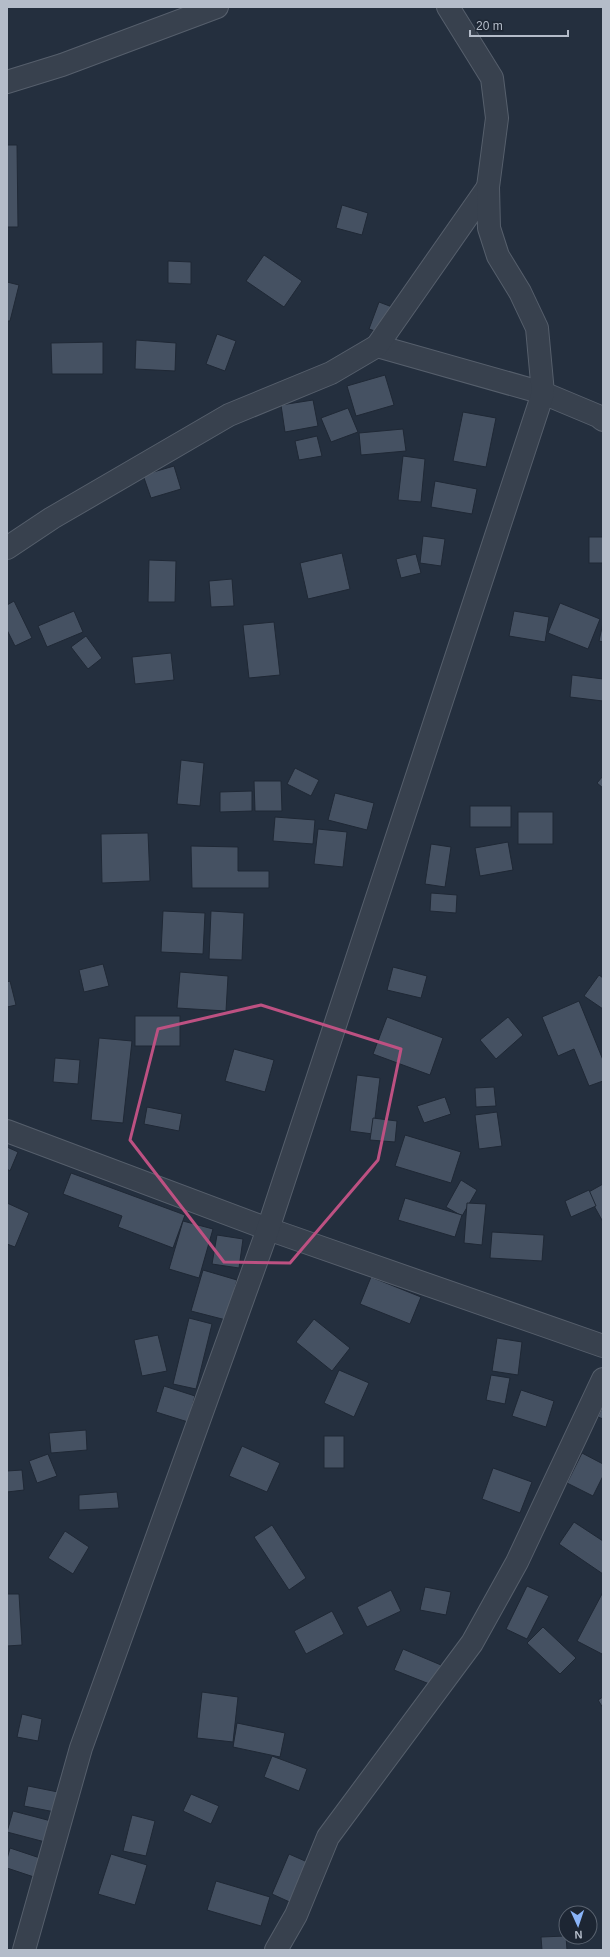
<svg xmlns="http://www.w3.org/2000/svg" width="610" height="1957" font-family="Helvetica,sans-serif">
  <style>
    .building { fill: #455162; stroke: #1f2835 }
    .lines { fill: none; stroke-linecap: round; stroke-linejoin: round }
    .minor-casing { stroke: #565f6c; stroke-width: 24 }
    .minor { stroke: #38414e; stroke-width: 22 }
    .marked { fill: none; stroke: #bd5182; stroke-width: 3; stroke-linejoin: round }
  </style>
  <rect width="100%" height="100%" fill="#242f3e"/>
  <g class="building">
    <path d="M7,145h10l1,82h-11z"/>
    <path d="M342,205l26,8 -6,22 -26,-7z"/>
    <path d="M264,255l38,26 -18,26 -38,-26z"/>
    <path d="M168,261l23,1v22l-23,-1z"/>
    <path d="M7,282l12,3 -9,36h-3z"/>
    <path d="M379,302l21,8 -10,26 -21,-7z"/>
    <path d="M217,334l19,7 -11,30 -19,-7z"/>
    <path d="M136,340l40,3 -1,28 -40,-2z"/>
    <path d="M103,342v32h-51l-1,-31z"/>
    <path d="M385,375l9,30 -38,11 -9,-30z"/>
    <path d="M313,400l5,26 -33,6 -4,-27z"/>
    <path d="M348,408l10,24 -27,10 -10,-24z"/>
    <path d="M463,412l33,6 -10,49 -33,-6z"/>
    <path d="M403,429l3,22 -45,4 -2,-22z"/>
    <path d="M317,436l5,20 -23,4 -4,-19z"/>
    <path d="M403,456l22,3 -4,43 -23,-2z"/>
    <path d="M174,466l7,23 -30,9 -8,-23z"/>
    <path d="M435,481l42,8 -5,25 -41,-7z"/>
    <path d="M423,536l22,3 -4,27 -21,-3z"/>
    <rect x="589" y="537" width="14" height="26"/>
    <path d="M342,553l8,36 -42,10 -8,-36z"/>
    <path d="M416,554l5,19 -20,5 -5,-19z"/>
    <path d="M149,560l27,1 -1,41h-27z"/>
    <path d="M232,579l2,27 -23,1 -2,-26z"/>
    <path d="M14,601l18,37 -17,8 -8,-16v-25z"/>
    <path d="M560,603l40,16 -12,30 -40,-16z"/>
    <path d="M74,611l9,21 -36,15 -9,-21z"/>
    <path d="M514,611l35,6 -4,25 -36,-6z"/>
    <path d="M274,622l6,53 -31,3 -6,-53z"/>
    <path d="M603,623v19l-4,-1z"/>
    <path d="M86,636l16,22 -14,11 -17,-22z"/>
    <path d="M171,653l3,27 -39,4 -3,-27z"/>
    <path d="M572,675l31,4v22l-33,-4z"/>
    <path d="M181,760l23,3 -4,43 -23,-2z"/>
    <path d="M295,768l24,12 -8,16 -24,-12z"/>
    <path d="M603,776v12l-6,-5z"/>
    <path d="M254,781h27l1,30h-27z"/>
    <path d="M252,791v20l-32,1v-20z"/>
    <path d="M335,793l39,10 -7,27 -39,-10z"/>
    <rect x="470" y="806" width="41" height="21"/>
    <rect x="518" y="812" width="35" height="32"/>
    <path d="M275,817l40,3 -2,24 -40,-3z"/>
    <path d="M318,829l29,3 -4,35 -29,-3z"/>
    <path d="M148,833l2,48 -48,2 -1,-49z"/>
    <path d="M508,842l5,28 -33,6 -5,-28z"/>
    <path d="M431,844l20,3 -6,40 -20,-3z"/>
    <path d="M191,846l47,1v24h31v17h-77z"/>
    <path d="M431,893l26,2 -1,18 -26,-2z"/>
    <path d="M163,911l42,2 -2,41 -42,-2z"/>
    <path d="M211,911l33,2 -2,47 -33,-1z"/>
    <path d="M103,964l6,22 -25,6 -5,-22z"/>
    <path d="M393,967l34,9 -6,22 -34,-8z"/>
    <path d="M180,972l48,4 -2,35 -49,-3z"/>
    <path d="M599,975l4,3v31l-19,-13z"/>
    <path d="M10,981l6,24 -9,2v-25z"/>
    <path d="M579,1001l24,59v21l-14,5 -15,-37 -16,7 -16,-39z"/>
    <rect x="135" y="1016" width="45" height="30"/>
    <path d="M387,1017l56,21 -13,37 -57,-21z"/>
    <path d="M508,1017l15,18 -27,24 -16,-19z"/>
    <path d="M99,1038l33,3 -9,82 -32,-3z"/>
    <path d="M234,1049l40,11 -9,32 -40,-11z"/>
    <path d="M55,1058l25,2 -2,24 -25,-2z"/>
    <path d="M357,1075l23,3 -7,56 -23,-3z"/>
    <path d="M494,1087l2,19 -20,1 -1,-19z"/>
    <path d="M445,1097l6,17 -27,9 -7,-17z"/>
    <path d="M147,1107l35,7 -3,17 -35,-7z"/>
    <path d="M497,1112l5,34 -23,3 -4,-34z"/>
    <path d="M373,1118l24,3 -2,21 -25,-2z"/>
    <path d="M405,1135l56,17 -10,31 -56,-17z"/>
    <path d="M7,1147l11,5 -8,19 -3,-2z"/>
    <path d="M71,1173l114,42 -12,33 -55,-21 4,-11 -59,-22z"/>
    <path d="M461,1180l16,10 -15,26 -16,-9z"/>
    <path d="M603,1184v38l-16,-29z"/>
    <path d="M589,1190l7,16 -25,11 -6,-16z"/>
    <path d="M405,1198l57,17 -7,22 -57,-17z"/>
    <path d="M7,1203l22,10 -14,34 -8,-3z"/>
    <path d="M467,1203l19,1 -4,41 -18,-2z"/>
    <path d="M183,1221l30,8 -14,49 -30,-9z"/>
    <path d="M492,1232l52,3 -2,26 -52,-3z"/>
    <path d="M217,1235l26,4 -4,29 -27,-4z"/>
    <path d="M203,1270l34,10 -11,40 -35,-9z"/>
    <path d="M371,1277l50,20 -11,27 -50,-20z"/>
    <path d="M189,1318l23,6 -16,65 -23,-5z"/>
    <path d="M314,1319l36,29 -18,23 -36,-29z"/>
    <path d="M158,1335l9,36 -25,5 -8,-36z"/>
    <path d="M497,1338l25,4 -4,33 -26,-4z"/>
    <rect x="7" y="1362" width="1" height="14"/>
    <path d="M339,1370l30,13 -15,34 -30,-14z"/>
    <path d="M491,1375l19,3 -5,26 -19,-4z"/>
    <path d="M164,1386l31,10 -7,26 -32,-10z"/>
    <path d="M521,1390l33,11 -8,26 -34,-11z"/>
    <path d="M603,1406v13l-5,-2z"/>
    <path d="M86,1430l1,20 -36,3 -2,-20z"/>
    <rect x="324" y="1436" width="20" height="32"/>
    <path d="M242,1446l38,17 -13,29 -38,-16z"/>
    <path d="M582,1453l21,11v12l-10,20 -26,-13z"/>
    <path d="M48,1454l9,22 -20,7 -8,-22z"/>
    <path d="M493,1468l39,14 -12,31 -38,-14z"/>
    <path d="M22,1470l2,20 -17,2v-21z"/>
    <path d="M117,1492l2,16 -40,2v-15z"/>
    <path d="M574,1522l29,19v33l-44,-30z"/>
    <path d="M272,1525l34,53 -17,12 -35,-53z"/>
    <path d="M65,1531l24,16 -16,27 -25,-16z"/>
    <path d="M527,1586l22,10 -22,43 -21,-10z"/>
    <path d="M425,1587l26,5 -5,23 -26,-5z"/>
    <path d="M391,1590l10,21 -34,16 -10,-20z"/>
    <path d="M603,1592v60l-1,2 -25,-13z"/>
    <path d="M7,1594h12l3,51 -15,1z"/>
    <path d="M332,1611l12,23 -38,20 -12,-23z"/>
    <path d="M543,1627l33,31 -16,16 -33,-31z"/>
    <path d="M403,1649l38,16 -9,20 -38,-15z"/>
    <path d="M202,1692l36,5 -5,45 -36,-4z"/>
    <path d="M603,1697v11l-5,-8z"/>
    <path d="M22,1714l20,5 -4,22 -21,-4z"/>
    <path d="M237,1723l48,10 -5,24 -47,-10z"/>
    <path d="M272,1756l35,13 -8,22 -35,-14z"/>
    <path d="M28,1786l30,6 -3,20 -31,-6z"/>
    <path d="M191,1794l28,12 -8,18 -28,-13z"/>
    <path d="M13,1811l42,11 -6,21 -42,-11z"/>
    <path d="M132,1815l23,6 -9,35 -23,-5z"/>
    <path d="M10,1848l39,13 -6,19 -36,-12v-9z"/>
    <path d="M111,1854l36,11 -12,40 -37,-11z"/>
    <path d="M289,1854l23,10 -18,40 -22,-10z"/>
    <path d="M216,1881l54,16 -9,29 -54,-16z"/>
    <path d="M566,1936l1,14h-25l-1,-13z"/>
  </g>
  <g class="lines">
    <g class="minor-casing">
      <g id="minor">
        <path d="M7,82l55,-17 155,-58"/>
        <path d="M377,346l166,47 55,23 5,4"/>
        <path d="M7,548l45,-30 177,-103 102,-42 46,-27 111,-159"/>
        <path d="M7,1131l261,98 335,117"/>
        <path d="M24,1950l57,-202 187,-519 275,-836 -6,-65 -17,-36 -22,-36 -9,-28 -1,-41 9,-69 -5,-40 -44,-71"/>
        <path d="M276,1950l20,-35 32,-78 144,-194 45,-81 86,-183"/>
      </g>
    </g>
    <use href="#minor" class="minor"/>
  </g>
  <path class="marked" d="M261,1005l140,44 -23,111 -88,103 -66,-1 -94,-122 28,-111z"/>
  <rect width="610" height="1957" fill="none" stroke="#b4bcc9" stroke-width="16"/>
  <g transform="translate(578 1925) rotate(177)"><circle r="19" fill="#1d2633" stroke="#59626f"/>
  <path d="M0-3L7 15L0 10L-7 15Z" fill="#8ab4f8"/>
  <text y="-6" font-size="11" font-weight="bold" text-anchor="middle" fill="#b4bcc9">N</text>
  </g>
  <path d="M470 30v6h98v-6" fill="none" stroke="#b4bcc9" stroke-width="2"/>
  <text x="476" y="30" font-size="12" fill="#b4bcc9" stroke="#1d2633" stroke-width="3" paint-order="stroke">20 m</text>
</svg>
